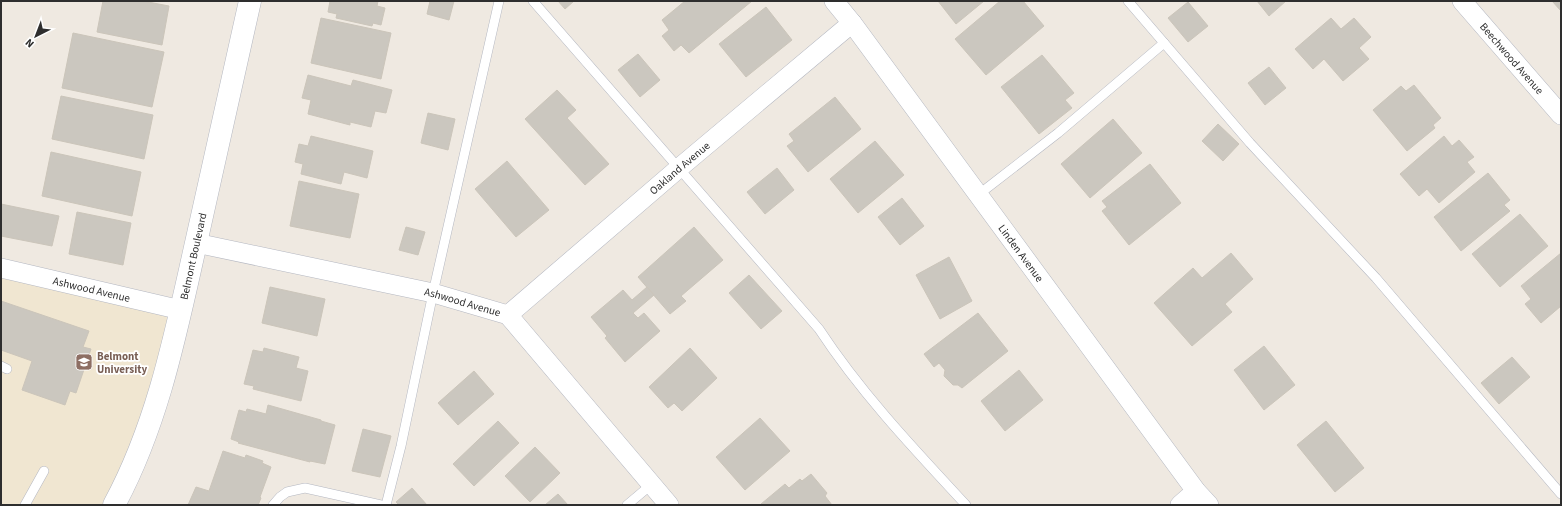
<svg xmlns="http://www.w3.org/2000/svg" width="1562" height="506" font-family="'Source Sans 3',sans-serif">
  <style>
    .education { fill: #f0e6d1 }
    .building { fill: #cbc7bf; stroke: #cbc5ba }
    .lines { fill: none; stroke-linecap: round; stroke-linejoin: round }
    .lane-casing { stroke: #b4b7c1; stroke-width: 10 }
    .street-casing { stroke: #b4b7c1; stroke-width: 20 }
    .secondary-casing { stroke: #b4b7c1; stroke-width: 23 }
    .lane { stroke: #fff; stroke-width: 9 }
    .street { stroke: #fff; stroke-width: 19 }
    .secondary { stroke: #fff; stroke-width: 22 }
    .labels { text-anchor: middle; dominant-baseline: central; stroke-width: 3.5; stroke-linejoin: round; paint-order: stroke }
    .street-label { font-size: 11px; fill: #2e2e2e; stroke: #fff }
    .education-label { font-size: 11px; font-weight: bold; fill: #785e54; stroke: #fff; text-anchor: start }
  </style>
  <rect width="100%" height="100%" fill="#efe9e1"/>
  <path class="education" d="M1,265l180,45 -68,195h-112z"/>
  <g class="building">
    <path d="M103,1h40l26,5 -7,39 -65,-13z"/>
    <path d="M330,1h48l-1,5 8,2 -4,17 -8,-2 -1,3 -36,-8 1,-4 -9,-2z"/>
    <path d="M430,1h24l-5,19 -22,-6z"/>
    <path d="M558,1h16l-9,8z"/>
    <path d="M685,1h67l-63,52 -8,-8 -7,6 -12,-15 7,-6 -7,-10z"/>
    <path d="M938,1h46l-28,23z"/>
    <path d="M1000,1h23l21,25 -58,49 -31,-36z"/>
    <path d="M1257,1h29l-17,15z"/>
    <path d="M1552,1h9v10z"/>
    <path d="M1188,2l20,24 -20,16 -20,-24z"/>
    <path d="M766,7l26,33 -46,37 -27,-33z"/>
    <path d="M321,18l70,15 -10,46 -70,-16z"/>
    <path d="M1331,18l10,11 13,-11 17,19 -12,11 10,11 -26,22 -19,-22 -11,10 -18,-20z"/>
    <path d="M73,33l91,19 -12,55 -90,-19z"/>
    <path d="M638,54l22,26 -20,17 -22,-27z"/>
    <path d="M1042,55l32,38 -9,7 7,8 -33,26 -38,-47z"/>
    <path d="M1269,67l17,21 -21,17 -17,-22z"/>
    <path d="M308,75l43,11 2,-6 39,10 -6,23 -11,-2 -4,16 -21,-5v3l-42,-11 3,-14 -9,-2z"/>
    <path d="M1414,85l27,33 -8,7 2,3 -28,23 -34,-41 28,-24 5,5z"/>
    <path d="M557,90l19,20 -9,8 42,46 -24,21 -60,-66z"/>
    <path d="M61,96l92,19 -9,44 -92,-20z"/>
    <path d="M835,97l26,32 -53,43 -21,-26 7,-5 -5,-7z"/>
    <path d="M428,113l27,6 -7,31 -27,-7z"/>
    <path d="M1113,119l29,34 -52,45 -29,-34z"/>
    <path d="M1218,124l21,20 -16,17 -21,-20z"/>
    <path d="M311,136l62,15 -6,27 -23,-6 -3,12 -40,-10 2,-10 -8,-2 4,-18 9,2z"/>
    <path d="M1444,136l8,10 7,-6 15,17 -7,5 8,10 -36,31 -12,-14 -8,7 -19,-22z"/>
    <path d="M875,141l29,34 -46,38 -28,-34z"/>
    <path d="M51,152l90,20 -9,44 -90,-20z"/>
    <path d="M507,161l42,49 -33,27 -41,-48z"/>
    <path d="M1150,164l31,39 -52,42 -27,-34 5,-4 -5,-6z"/>
    <path d="M777,168l17,22 -29,24 -18,-22z"/>
    <path d="M1488,173l22,27 -6,5 6,6 -49,40 -27,-34z"/>
    <path d="M299,181l60,13 -9,44 -60,-12z"/>
    <path d="M902,198l22,28 -24,19 -22,-28z"/>
    <path d="M1,204l58,12 -7,30 -51,-10z"/>
    <path d="M77,212l54,11 -8,42 -54,-11z"/>
    <path d="M1520,214l28,32 -48,41 -28,-33z"/>
    <path d="M406,227l19,5 -7,23 -19,-5z"/>
    <path d="M694,227l29,33 -42,36 5,5 -16,13 -32,-37z"/>
    <path d="M1231,253l22,26 -28,25 7,8 -40,34 -38,-43 39,-35 9,10z"/>
    <path d="M1561,253v53l-20,17 -16,-19 6,-5 -10,-13z"/>
    <path d="M949,257l23,44 -32,18 -24,-44z"/>
    <path d="M749,275l33,36 -21,18 -32,-36z"/>
    <path d="M270,287l55,12 -8,37 -55,-13z"/>
    <path d="M647,287l7,8 -21,18 5,5 6,-5 16,18 -35,31 -20,-24 2,-2 -16,-19 32,-27 9,10z"/>
    <path d="M1,301l88,30 -6,16 8,2 -15,44 -6,-2 -5,14 -43,-15 10,-29 -31,-11z"/>
    <path d="M978,313l30,38 -46,37 -4,-3h-5l-9,-9 1,-6 -6,-7 -5,4 -10,-13z"/>
    <path d="M1264,346l31,39 -31,25 -30,-40z"/>
    <path d="M264,348l35,9 -3,11 12,3 -7,30 -48,-12 1,-3 -10,-2 9,-34 10,2z"/>
    <path d="M690,348l27,30 -35,33 -8,-8 -6,5 -19,-21z"/>
    <path d="M1512,357l18,20 -31,27 -18,-21z"/>
    <path d="M1019,370l24,30 -38,31 -24,-30z"/>
    <path d="M474,371l20,23 -36,31 -20,-22z"/>
    <path d="M268,405l53,15v1l14,4 -10,39 -15,-3v1l-72,-19 1,-1 -8,-3 8,-29 7,2 1,-3 19,5z"/>
    <path d="M760,418l30,33 -45,39 -29,-33z"/>
    <path d="M498,421l21,22 -45,43 -21,-22z"/>
    <path d="M1326,421l38,47 -29,24 -38,-47z"/>
    <path d="M363,429l28,7 -11,41 -28,-6z"/>
    <path d="M535,447l25,26 -30,29 -25,-26z"/>
    <path d="M223,451l22,7 1,-3 17,6 -1,2 9,4 -11,30 1,1 -3,7h-70l8,-18 13,4z"/>
    <path d="M811,474l16,19 -2,3 7,9 -71,-1 24,-20 4,4 11,-9 2,2z"/>
    <path d="M412,488l15,17h-28l-3,-3z"/>
    <path d="M558,494l10,11h-23z"/>
  </g>
  <g class="lines">
    <g class="lane-casing">
      <g id="lane">
        <path d="M533,1l286,328c42,64 95,120 147,176"/>
        <path d="M1128,1l122,142 126,135 185,216"/>
        <path d="M978,195l80,-62 106,-90"/>
        <path d="M1,366l6,3"/>
        <path d="M25,505l19,-34"/>
        <path d="M273,505l7,-8 7,-5 18,-4 76,17"/>
        <path d="M386,505l15,-59 32,-153 66,-292"/>
        <path d="M627,505l25,-21"/>
      </g>
    </g>
    <g class="street-casing">
      <g id="street">
        <path id="s1" d="M834,1l18,22 344,468 13,14"/>
        <path id="s2" d="M1462,1l99,114"/>
        <path id="s3" d="M196,243l237,50 75,22 161,190"/>
        <path id="s4" d="M1,268l180,42"/>
        <path id="s5" d="M508,315l171,-147 173,-145"/>
        <path d="M1180,505l16,-14"/>
      </g>
    </g>
    <g class="secondary-casing">
      <g id="secondary">
        <path id="s6" d="M114,505c44,-81 62,-173 82,-262 18,-80 36,-161 54,-242"/>
      </g>
    </g>
    <use href="#lane" class="lane"/>
    <use href="#street" class="street"/>
    <use href="#secondary" class="secondary"/>
  </g>
  <defs>
    <g id="university-square" transform="scale(0.9)"><rect x="-9" y="-9" width="18" height="18" rx="4" fill="#8d6e63" stroke="#fff"/><path d="M0-5L7-2L0 1L-7-2ZM-4 1L0 2.5L4 1V4Q0 6-4 4Z" fill="#fff"/></g>
  </defs>
  <g fill-rule="evenodd">
    <use href="#university-square" x="84" y="362"/>
  </g>
  <g class="labels">
    <g class="street-label">
      <text stroke="none"><textPath href="#s2" startOffset="76">Beechwood Avenue</textPath></text>
      <text stroke="none"><textPath href="#s5" startOffset="226">Oakland Avenue</textPath></text>
      <text stroke="none"><textPath href="#s1" startOffset="314">Linden Avenue</textPath></text>
      <text stroke="none"><textPath href="#s6" startOffset="262">Belmont Boulevard</textPath></text>
      <text stroke="none"><textPath href="#s4" startOffset="93">Ashwood Avenue</textPath></text>
      <text stroke="none"><textPath href="#s3" startOffset="273">Ashwood Avenue</textPath></text>
    </g>
    <g class="education-label">
      <text x="97" y="356">Belmont<tspan x="97" dy="13">University</tspan></text>
    </g>
  </g>
  <rect width="1562" height="506" fill="none" stroke="#2e2e2e" stroke-width="4"/>
  <g transform="translate(36 36) rotate(222)" stroke="#ffffff" stroke-width="3" paint-order="stroke">
  <path d="M0-3L7 15L0 10L-7 15Z" fill="#2e2e2e"/>
  <text y="-6" font-size="11" font-weight="bold" text-anchor="middle" fill="#2e2e2e">N</text>
  </g>
</svg>
